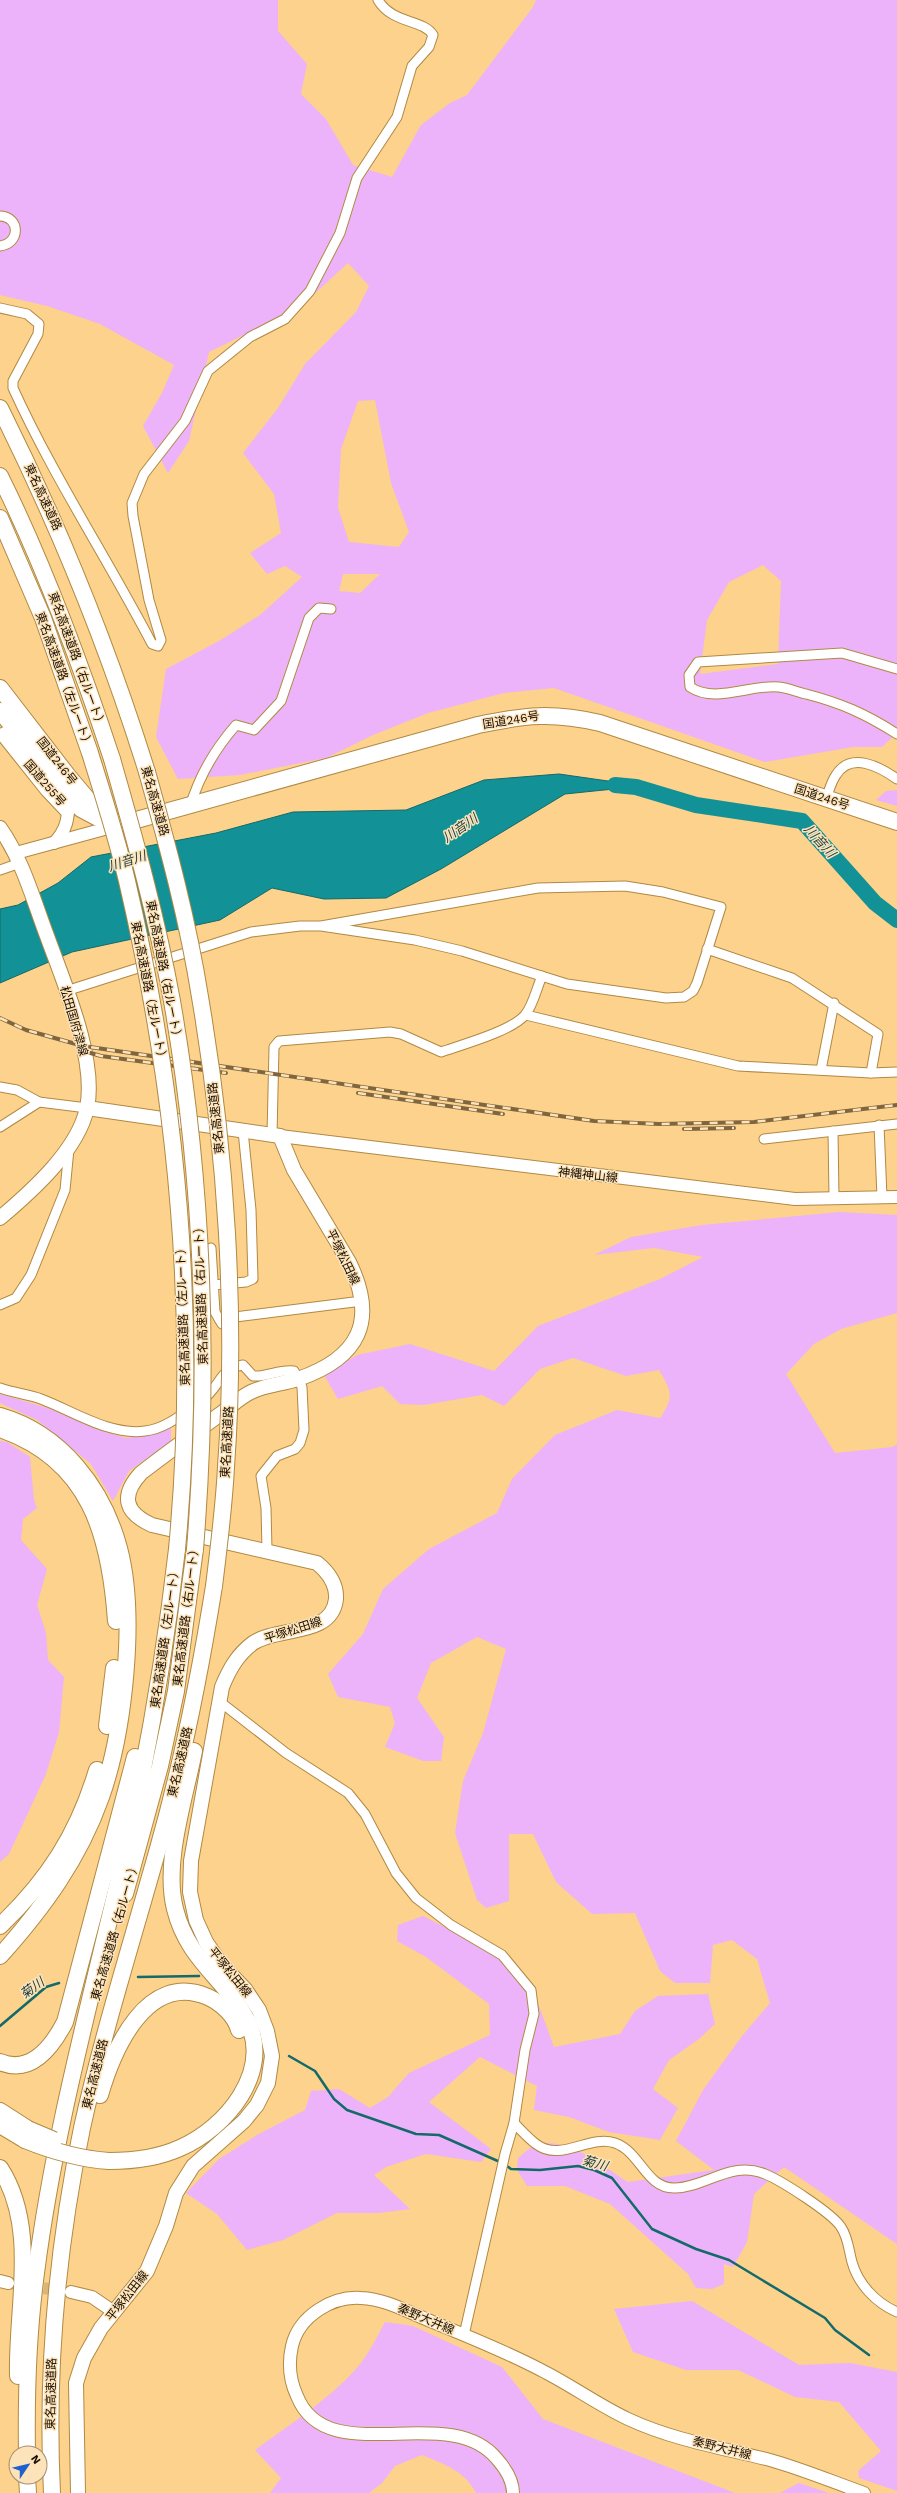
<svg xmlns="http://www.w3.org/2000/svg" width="897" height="2493" font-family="'Work Sans','Noto Sans JP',sans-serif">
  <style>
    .green { fill: #ecb3fa; fill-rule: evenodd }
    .water { fill: #129197; stroke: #146a6a }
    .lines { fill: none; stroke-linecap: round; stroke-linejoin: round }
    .stream { stroke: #146a6a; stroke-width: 2.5 }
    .river { stroke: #129197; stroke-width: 16 }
    .secondary-tunnel { stroke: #dab577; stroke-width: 12; stroke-dasharray: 12 6; stroke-linecap: butt }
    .street-casing { stroke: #b08943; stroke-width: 11 }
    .secondary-casing { stroke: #b08943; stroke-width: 14 }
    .primary-casing { stroke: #b08943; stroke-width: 16 }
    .highway-casing { stroke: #b08943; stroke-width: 18 }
    .street { stroke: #fff; stroke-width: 9 }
    .secondary { stroke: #fff; stroke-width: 12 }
    .primary { stroke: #fff; stroke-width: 14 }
    .highway { stroke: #fff; stroke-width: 16 }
    .rail-casing { stroke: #80663f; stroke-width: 4 }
    .rail { stroke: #fce3ba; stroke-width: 2.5; stroke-dasharray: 8; stroke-linecap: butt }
    .highway-bridge-casing { stroke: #b08943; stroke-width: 18; stroke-linecap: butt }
    .highway-bridge { stroke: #fff; stroke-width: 16 }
    .labels { text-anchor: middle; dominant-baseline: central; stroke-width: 3; stroke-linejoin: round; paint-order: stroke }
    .street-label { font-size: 12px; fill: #1a0e00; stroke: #fce3ba }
    .water-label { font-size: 13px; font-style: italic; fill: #1c3d3f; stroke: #fce3ba }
  </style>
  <rect width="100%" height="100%" fill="#fcd28c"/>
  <g class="green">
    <path d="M0,0h278v31l29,33 -6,30 25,25 27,46 39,12 29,-52 29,-22 17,-8 66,-88 3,-7h361v733l-15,14h-29l-88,15 -211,-74 -50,5 -76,20 -55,22 -47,23 -86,17 -62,4 -22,-42 10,-68 53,-28 41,-26 42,-38 -17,-11 -18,8 -17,-21 31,-20 -7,-39 -31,-41 35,-45 27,-44 51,-52 13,-26 -21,-23 -49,45 -90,44 -20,89 -21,32 -25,-47 19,-33 12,-28 -74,-41 -53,-18 -47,-11zM375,400l16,83 18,49 -10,15 -50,-5 -11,-34 3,-59 17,-48zM763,565l18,16 -3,83 -78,10 7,-54 22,-38zM343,574h37l-20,19 -21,-2z"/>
    <path d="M897,790v16l-21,-6 10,-9z"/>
    <path d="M840,1212l57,3v98l-56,16 -27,15 -28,30 49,79 58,-6 4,-3v800l-113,-77 -30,27 -7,48 -14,25 -9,-3v20l-12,5 -16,-1 -8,-14 -78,-70 -45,-18h-38l-10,-16 1,-12c7,-6 16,-15 26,-15 31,-1 60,24 84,39l86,-12 -38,-29 27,-51 39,-54 28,-33 -13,-44 -25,-19 -19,5 -3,38h-35l-15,-12 -25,-58 -43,1 -36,-32 -23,-48h-24v67l-23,7 -9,-8 -22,-67 8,-52 20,-48 23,-84 -29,-12 -46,26 -14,35 27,39 -3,24h-18l-38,-14 10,-24 -5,-16 -52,-10 -10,-23 35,-40 20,-45 46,-40 68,-36 15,-34 43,-44 62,-25 43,8c15,-21 11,-28 -1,-48l-33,6 -53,-18 -33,11 -36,37 -22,-11 -58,10 -24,-1 -18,-18 -44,13 -14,-24 33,-20 53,-11 84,27 44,-45 122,-47 43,-22 -49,-9 -60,7 37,-18 71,-12z"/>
    <path d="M0,1394l48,14 58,24 20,6 32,-5 13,-6v14l-42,30 -16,30 -22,-37 -54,-44 -37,-17z"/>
    <path d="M0,1441l7,1 23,15 4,43 3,8 -14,11 -2,21 26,29 -10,36 9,28 2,27 16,17 -5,55 -13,42 -37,80 -9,8z"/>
    <path d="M423,1916l84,43 29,39 18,49 66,-13 15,-23 23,-15 50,-2 7,30 -16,15 -30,21 -16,29 25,19 -18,32 -51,-8 -40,-15 -35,-7 3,-24 -57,-29 -51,45 62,47 -10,13 -55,-8 -40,13 -12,8 36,34 -31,4h-42l-54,27 -36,10 -30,-36 -31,-21 33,-34 38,-24 48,-25 6,-19 28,-2 31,19 18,-11 21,-24 81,-38 -1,-31 -63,-47 -29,-16 1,-16z"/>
    <path d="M692,2301l107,64 51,-2 47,9v119l-38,-13 -1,-7 23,-20 -42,-49 -44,-5 -57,-27h-52l-53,-18 -19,-43z"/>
    <path d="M385,2322l28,4 89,41 41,52 192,74h-259c-11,-22 -32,-29 -54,-38l-27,11 -13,17 -13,10h-99l11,-15 -26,-28c34,-25 72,-49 101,-81 12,-14 20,-30 29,-47z"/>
    <path d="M799,2483l30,10h-49z"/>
  </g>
  <path class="water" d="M559,774l84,12 -78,8 -124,75 -55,29 -62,1 -52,-11 -52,32 -148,32 -72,31v-74l18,-4 40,-22 33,-26 125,-24 77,-21 113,-2 78,-30z"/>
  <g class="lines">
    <g class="stream">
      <path d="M138,1977l61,-1"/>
      <path d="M0,2026l46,-39 13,-4"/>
      <path d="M289,2056l26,15 19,28 13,11 69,24 23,1 61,27"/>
      <path d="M504,2164l7,5 29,1 38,-4 16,4 18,8 40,51 44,20 33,11 96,58 10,12 34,25"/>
    </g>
    <path class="river" d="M615,785l21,2 60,18 106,16 73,82 22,17"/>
    <path class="secondary-tunnel" d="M8,2283l56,8"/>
    <g class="street-casing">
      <g id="street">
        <path d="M0,216c21,1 20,28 0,30"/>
        <path d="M0,308l27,6 12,10 -1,10 -25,47v7c40,88 94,170 139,256l6,2 3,-6 -12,-40 -16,-84 -1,-13 12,-29 41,-53 23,-50 42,-34 35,-18 25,-28 30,-58 17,-55 40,-61 15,-51 17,-19 4,-12c-10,-16 -41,-11 -55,-35"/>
        <path d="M897,669l-55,-16 -144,9 -9,13 1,12c25,17 61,-3 89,0 9,1 18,5 27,7 35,9 60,20 91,40"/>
        <path d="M826,799c3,-8 5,-17 10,-24 15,-24 44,-8 61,4"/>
        <path d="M190,807c9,-31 25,-58 46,-82l18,5 27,-29 28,-83 10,-10 12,1"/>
        <path d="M0,870l20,-7"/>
        <path d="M707,949l85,29 86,56 -7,39"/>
        <path d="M66,991l185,-59 49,-6h21l94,14 47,11 105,33 99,14 18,-1 9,-6 4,-8 24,-76 -58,-15 -38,-6 -87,2 -217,38"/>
        <path d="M526,1015l212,51 133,7 26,-1"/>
        <path d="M821,1070l13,-67"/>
        <path d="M0,1087l17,3 22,12"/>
        <path d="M879,1125l3,72"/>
        <path d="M0,1127l39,-25 48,6"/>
        <path d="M833,1131l1,67"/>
        <path d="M272,1135l2,-88 5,-6 111,-9 11,2 40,18c20,-7 71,-21 84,-37 8,-9 12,-28 17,-39"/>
        <path d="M764,1139l133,-15"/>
        <path d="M211,1248l4,64 7,12"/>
        <path d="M213,1285l33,-3 7,-3 -2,-69 -8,-79"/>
        <path d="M0,1305l16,-7 15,-23 34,-85 4,-41"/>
        <path d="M219,1319l143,-18"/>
        <path d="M0,1388c13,5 28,6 41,11 32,12 69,37 104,32 21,-2 40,-19 56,-30 20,-14 18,-33 42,-36l10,11c15,1 26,-7 41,-5l8,16 2,43 -4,13 -5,6 -18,7 -16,20 5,32 1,42"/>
        <path d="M219,1701l67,52 62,40 17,21 31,59 20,25 35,27 51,30 29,35 3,24 -9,36 -11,73 -9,31 -41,181"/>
        <path d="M514,2123c7,7 14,15 22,21 25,19 53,-10 79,-1 26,9 31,46 60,45 32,-1 56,-28 90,-14 17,7 67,39 76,53 7,10 8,24 11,35 6,22 24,41 45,50"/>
      </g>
    </g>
    <g class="secondary-casing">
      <g id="secondary">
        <path d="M54,843c13,-13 14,-25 15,-42"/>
        <path d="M16,853l103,-28"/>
        <path d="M280,1136l515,63 102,-2"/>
        <path d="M0,2281l8,2"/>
        <path d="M71,2292l21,5 22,15"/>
        <path d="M513,2493c0,-12 -8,-25 -16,-34 -48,-59 -170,13 -200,-63 -8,-17 -9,-32 -5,-50 7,-30 40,-50 69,-48 24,1 45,13 67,22 39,16 77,31 113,50 30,15 57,35 87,49 45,21 94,29 142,41 32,9 63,22 94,33"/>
      </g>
    </g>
    <g class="primary-casing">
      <g id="primary">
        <path d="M0,828c23,33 33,71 47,108 17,47 50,123 40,172 -9,42 -55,83 -87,110"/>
        <path d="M78,2493l-2,-110 8,-25 17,-30 46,-57 19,-45 10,-33 17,-27 51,-45 13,-16 11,-22 4,-27 -5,-25 -8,-21 -14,-21 -24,-25 -15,-22 -10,-22 -6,-28 1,-31 31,-174c7,-17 15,-32 31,-44 26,-17 79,-6 83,-44 1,-16 -8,-27 -19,-36l-165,-38c-27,-12 -32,-29 -11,-52 26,-20 52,-39 78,-58 10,-7 21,-18 32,-23 14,-7 32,-8 47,-13 61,-21 80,-58 51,-117l-55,-92 -14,-34 -193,-28"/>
      </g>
    </g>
    <g class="highway-casing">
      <g id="highway">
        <path d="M0,408c59,118 108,239 147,364"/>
        <path d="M0,476c45,91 80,186 112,283"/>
        <path d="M0,518l43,100 47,135"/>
        <path d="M0,688l68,88 21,25 16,13"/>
        <path d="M0,711l81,98 15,8 26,7 356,-99c48,-10 74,-13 122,-2l297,99"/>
        <path d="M5,735l43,54 19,20"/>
        <path d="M0,1416c62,18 103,73 119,132 18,68 5,184 -18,249 -22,62 -58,111 -101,159"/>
        <path d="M0,1429c90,31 110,106 116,192"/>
        <path d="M107,1726l7,-58"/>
        <path d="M125,1894l35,-128 16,-75 19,-142"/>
        <path d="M0,1926c48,-46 78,-92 97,-156"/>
        <path d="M0,2062c31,13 52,-15 65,-40l70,-265"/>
        <path d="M100,2095c13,-45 47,-125 108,-98 13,6 27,18 31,33"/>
        <path d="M0,2111l28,18"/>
        <path d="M0,2125l25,15"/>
        <path d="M109,2161c24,0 49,-3 71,-13 46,-20 93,-76 67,-128 -22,-42 -59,-59 -72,-111 -12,-47 10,-111 19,-158"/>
        <path d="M0,2168c39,60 16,140 18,208"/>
        <path d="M27,2453c-1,-60 1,-120 9,-180 20,-157 65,-309 99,-464 18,-86 32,-172 42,-260"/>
        <path d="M27,2477l1,16"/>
        <path d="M52,2493c-6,-123 5,-245 30,-365 21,-96 51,-189 77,-283 24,-85 41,-172 55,-259"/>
      </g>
    </g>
    <use href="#street" class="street"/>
    <use href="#secondary" class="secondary"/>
    <use href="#primary" class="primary"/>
    <use href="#highway" class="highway"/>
    <g class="rail-casing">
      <g id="rail">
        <path d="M0,1018l26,12 57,16 511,75 65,3 95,-2 143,-17"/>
        <path d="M80,1050l21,6 125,17"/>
        <path d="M358,1093l145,21"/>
        <path d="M684,1129l50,-1"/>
      </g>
    </g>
    <use href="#rail" class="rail"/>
    <g class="highway-bridge-casing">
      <g id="highway-bridge">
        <path d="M90,753c13,42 27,85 37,128 51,218 71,445 50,668"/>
        <path d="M112,759c23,80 45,160 60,242 32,184 38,363 23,548"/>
        <path d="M147,772c21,75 41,149 53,225 26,152 37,317 26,470 -2,40 -7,79 -12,119"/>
        <path d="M28,2129l26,11"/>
        <path d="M25,2140c27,11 55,19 84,21"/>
      </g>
    </g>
    <use href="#highway-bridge" class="highway-bridge"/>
  </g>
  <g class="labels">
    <g class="street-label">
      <text transform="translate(43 497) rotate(65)">東名高速道路</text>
      <text transform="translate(77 660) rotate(70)">東名高速道路（右ルート）</text>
      <text transform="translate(64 680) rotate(70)">東名高速道路（左ルート）</text>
      <text transform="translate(511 720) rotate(-9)">国道246号</text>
      <text transform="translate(57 761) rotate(52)">国道246号</text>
      <text transform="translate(45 783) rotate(49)">国道255号</text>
      <text transform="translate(822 797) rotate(18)">国道246号</text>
      <text transform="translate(155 801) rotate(74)">東名高速道路</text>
      <text transform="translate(164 971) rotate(79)">東名高速道路（右ルート）</text>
      <text transform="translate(149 992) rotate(79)">東名高速道路（左ルート）</text>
      <text transform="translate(74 1021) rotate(74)">松田国府津線</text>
      <text transform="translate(216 1118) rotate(-96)">東名高速道路</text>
      <text transform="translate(588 1175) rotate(6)">神縄神山線</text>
      <text transform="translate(343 1257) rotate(64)">平塚松田線</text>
      <text transform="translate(201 1293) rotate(-92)">東名高速道路（右ルート）</text>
      <text transform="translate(183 1314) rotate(-92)">東名高速道路（左ルート）</text>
      <text transform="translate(227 1442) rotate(-87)">東名高速道路</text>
      <text transform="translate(186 1615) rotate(-83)">東名高速道路（右ルート）</text>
      <text transform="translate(293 1630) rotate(-18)">平塚松田線</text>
      <text transform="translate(165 1637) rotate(-82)">東名高速道路（左ルート）</text>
      <text transform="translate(180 1762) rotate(-77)">東名高速道路</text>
      <text transform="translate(115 1931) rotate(-74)">東名高速道路（右ルート）</text>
      <text transform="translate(230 1972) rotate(51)">平塚松田線</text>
      <text transform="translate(95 2074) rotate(-76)">東名高速道路</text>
      <text transform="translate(127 2296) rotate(-52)">平塚松田線</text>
      <text transform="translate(426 2319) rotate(23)">秦野大井線</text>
      <text transform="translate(51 2394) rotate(-89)">東名高速道路</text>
      <text transform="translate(722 2448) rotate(14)">秦野大井線</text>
    </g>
    <g class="water-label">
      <text transform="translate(460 828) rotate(-35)">川音川</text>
      <text transform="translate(820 841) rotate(48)">川音川</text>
      <text transform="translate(127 861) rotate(-18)">川音川</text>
      <text transform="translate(32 1988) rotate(-36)">菊川</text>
      <text transform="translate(595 2163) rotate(16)">菊川</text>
    </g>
  </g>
  <g transform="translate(28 2465) rotate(55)"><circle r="19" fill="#fce3ba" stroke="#a28e70"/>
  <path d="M0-3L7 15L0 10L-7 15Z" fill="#1f62ce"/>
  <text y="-6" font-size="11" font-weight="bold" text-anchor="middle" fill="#1a0e00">N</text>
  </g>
</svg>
